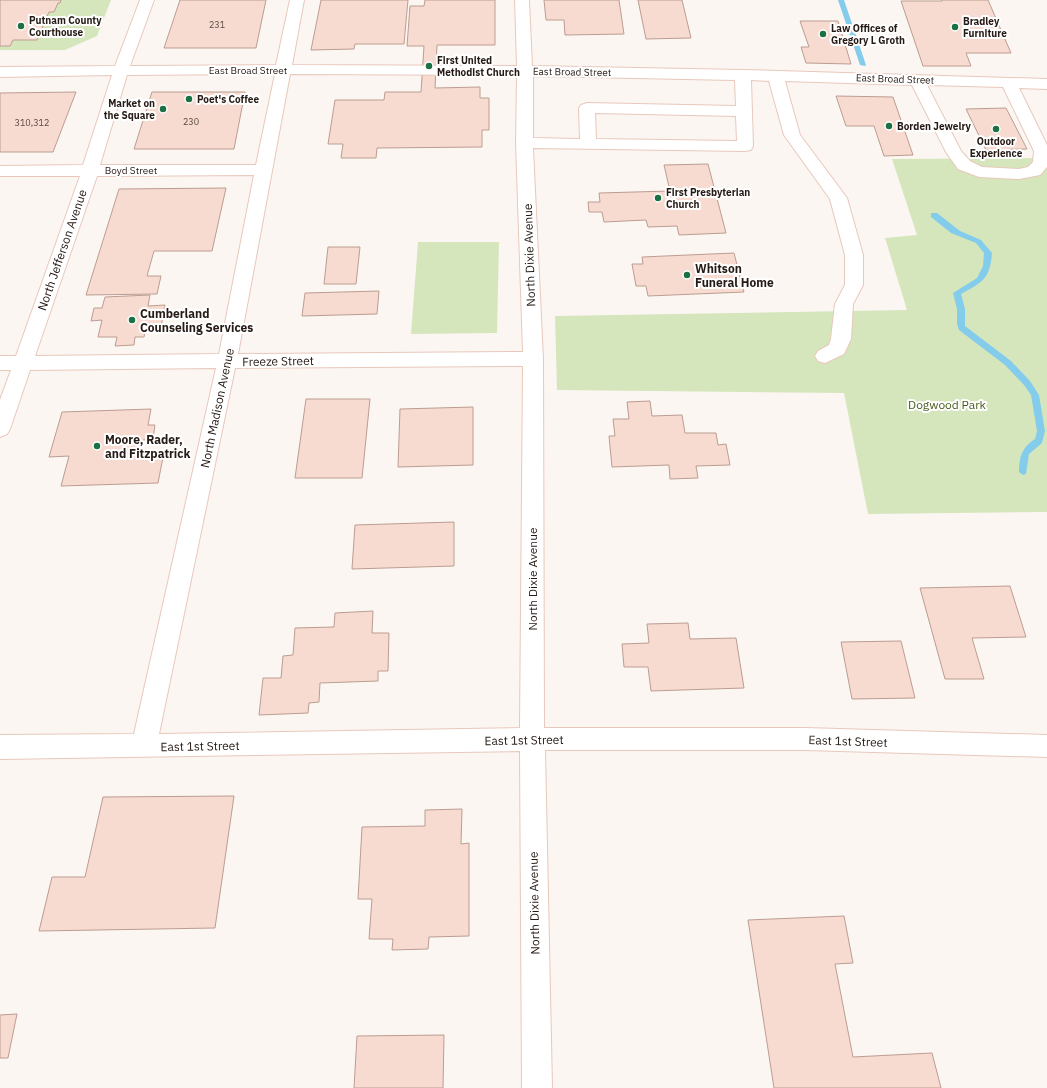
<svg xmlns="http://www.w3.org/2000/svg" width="1047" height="1088" font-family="'IBM Plex Sans',sans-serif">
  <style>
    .green { fill: #d6e6bc }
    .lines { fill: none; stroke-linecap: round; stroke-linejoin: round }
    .stream { fill: #83cceb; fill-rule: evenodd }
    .building { fill: #f7dbd0; stroke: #bc9d90 }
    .minor-casing { stroke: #e8c8bb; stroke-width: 2 }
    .minor { fill: #fff; fill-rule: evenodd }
    .poi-dot { fill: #1b7144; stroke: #fff; stroke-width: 1.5 }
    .labels { text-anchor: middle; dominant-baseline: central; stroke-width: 4; stroke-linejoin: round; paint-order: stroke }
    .far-number-label { font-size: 9px; fill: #5a4a44 }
    .far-poi-label { font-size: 10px; font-weight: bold; fill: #251a15; stroke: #fff; text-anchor: start }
    .far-street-label { font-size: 10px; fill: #251a15; stroke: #fff }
    .street-label { font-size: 12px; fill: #251a15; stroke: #fff }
    .poi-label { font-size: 12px; font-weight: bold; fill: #251a15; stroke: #fff; text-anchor: start }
    .park-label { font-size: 12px; fill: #485b1c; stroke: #fff }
  </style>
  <rect width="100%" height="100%" fill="#fcf6f3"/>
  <g class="green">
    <path d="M0,0h111l-14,36 -32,14h-65z"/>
    <path d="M1047,158v354l-179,2 -24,-121 -287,-3 -2,-74 352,-6 -22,-72 32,-3 -25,-76z"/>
    <path d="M418,242h81l-2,91 -86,1z"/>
  </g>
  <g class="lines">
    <g class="stream">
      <path d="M838,0h6l22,65 -1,1 -5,-1z"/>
      <path d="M931,213h6l23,18 21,9 11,13c-2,27 -10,29 -31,41l4,15v17l46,35 19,20 9,14 6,36 -3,12 -13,11 -3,20 -3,1 -4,-3c0,-15 3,-25 16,-33l2,-8 -6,-36 -7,-10 -19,-20 -46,-35 -2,-6v-15l-4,-16 24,-15 6,-12 1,-13 -8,-10 -25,-10 -20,-16z"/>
    </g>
  </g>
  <g class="building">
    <path d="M0,0h61l-1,3h-2l-4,9h-5l-12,28h-24l-3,6h-10z"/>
    <path d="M180,0h86l-10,48h-92z"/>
    <path d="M321,0h87l-4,44h-49l-1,5 -43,1z"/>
    <path d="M425,0h70v45h-58l-2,43 45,-1v11h9v32h-7v17l-105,1 -1,10h-35l2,-14h-15l7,-44h49l1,-8h36l3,-46h-17l3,-40h14z"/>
    <path d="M544,0h75l5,34 -59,1 -1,-15h-18z"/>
    <path d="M638,0h44l9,38 -45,1z"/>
    <path d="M942,0h46l23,53h-45l5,13h-48l-22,-65h41z"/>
    <path d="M800,21h38l13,43 -45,-1 -5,-16h8z"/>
    <path d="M76,92l-23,60h-53v-59z"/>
    <path d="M152,92h93l-11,57h-100z"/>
    <path d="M836,96l57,1 20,58 -29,1 -10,-30h-28z"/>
    <path d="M1006,108l21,41 -41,1 -20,-41z"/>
    <path d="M708,164l18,69 -47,2 -2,-9 -29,1 -2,-7 -42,2 -2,-10h-13l-1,-10h12l-1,-9 71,-2 -6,-26z"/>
    <path d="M226,188l-14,63h-58l-7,25h14l-4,18 -71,1 33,-106z"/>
    <path d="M328,247h32l-4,37h-32z"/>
    <path d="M734,253l10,39 -96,4 -2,-10h-10l-4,-22h11l-1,-7z"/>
    <path d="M379,291l-2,23 -75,2 3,-23z"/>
    <path d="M150,295l-2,11 17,-1 -4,22 -15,1 -2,9h-9l-1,8 -19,1 2,-9h-19l4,-17 -11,1 3,-13h8l3,-11z"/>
    <path d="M306,399h64l-8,79h-67z"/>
    <path d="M650,401l2,15 30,-1 3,18h31l2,12 8,-1 4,21 -34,1 2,12 -28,1 -1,-14 -57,2 -3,-31h6l-2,-17h16l-2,-17z"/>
    <path d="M473,407v58l-75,2 2,-58z"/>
    <path d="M151,409l-3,16h7l-2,14 -10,1 -2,12h23l-6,31 -97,3 8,-30 -20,1 13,-45z"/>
    <path d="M454,522v44l-102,3 3,-44z"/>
    <path d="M1010,586l16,51 -54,1 12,41h-39l-25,-91z"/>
    <path d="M373,611l-1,22h17l-1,38h-10v10l-58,2 -1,19 -10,1 -1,10 -49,2 4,-37h18l2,-22 10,-1 2,-27 39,-1 1,-14z"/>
    <path d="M688,623l2,16 46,-1 8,50 -93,3 -3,-24h-24l-2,-23 27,-1 -2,-19z"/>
    <path d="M901,641l14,57 -63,1 -11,-57z"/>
    <path d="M234,796l-19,132 -176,3 13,-54h33l18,-80z"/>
    <path d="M462,809l-1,35 8,-1v93l-40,1 -1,12 -36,1 1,-11h-24l3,-40h-14l4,-72 63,-1v-16z"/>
    <path d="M844,916l9,47 -18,1 18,93 79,-4 9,35h-167l-26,-168z"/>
    <path d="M17,1014l-9,44h-8v-43z"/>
    <path d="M444,1035l-1,53h-89l3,-52z"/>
  </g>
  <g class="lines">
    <g class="minor-casing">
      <path id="minor" d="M140,0h14l-24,66 146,-1 14,-65h14l-12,65 225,1 -2,-66h14l3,66 211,4 304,9v10l-28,-1 28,57v22l-7,8 -21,4 -40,-2 -21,-8 -12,-17 -34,-67 -127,-4 15,54 47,63 16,57v30l-10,19 -2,35 -7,15 -19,9 -7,-2 -3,-5 3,-5 11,-6 2,-6 4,-35 10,-19v-30l-15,-56 -46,-64 -15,-54 -18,-1 2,66 -2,4 -6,1 -212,-3 10,211 1,369h261l242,7v22l-242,-7h-260l7,338h-30l-2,-337 -520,8v-24l134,-1 82,-366 -186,2 -20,59 -3,5 -7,3v-37l11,-30h-11v-14h16l64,-180h-80v-10l83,-1 29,-90 -112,2v-10l115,-1zM263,74h12l-19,91h-156l27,-90zM290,74l227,1 -1,68 7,209 -285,2zM533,76l202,4 1,26 -149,-3 -6,2 -2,3 1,31 -47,-1zM927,85l76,2 31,64 -1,11 -5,5 -9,2 -37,-2 -12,-6 -9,-10zM595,113l141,3 1,25 -141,-2zM254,175l-35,179 -184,2 62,-180zM523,366l-3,362 -361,6 76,-366z"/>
    </g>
    <use href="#minor" class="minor"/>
  </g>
  <g class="poi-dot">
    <circle cx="21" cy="26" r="4"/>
    <circle cx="955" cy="27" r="4"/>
    <circle cx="823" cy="34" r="4"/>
    <circle cx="429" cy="66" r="4"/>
    <circle cx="189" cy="99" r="4"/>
    <circle cx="163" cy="109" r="4"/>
    <circle cx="889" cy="126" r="4"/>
    <circle cx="996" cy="129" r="4"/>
    <circle cx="658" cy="198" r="4"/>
    <circle cx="687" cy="275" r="4"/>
    <circle cx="132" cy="320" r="4"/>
    <circle cx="97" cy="446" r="4"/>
  </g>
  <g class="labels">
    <g class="far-number-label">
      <text x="217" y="24">231</text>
      <text x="191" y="121">230</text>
      <text x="32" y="122">310,312</text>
    </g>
    <g class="far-poi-label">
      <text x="29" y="20">Putnam County<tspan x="29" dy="12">Courthouse</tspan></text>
      <text x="963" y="21">Bradley<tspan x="963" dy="12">Furniture</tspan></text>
      <text x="831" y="28">Law Offices of<tspan x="831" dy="12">Gregory L Groth</tspan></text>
      <text x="437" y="60">First United<tspan x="437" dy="12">Methodist Church</tspan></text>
      <text x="197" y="99">Poet's Coffee</text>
      <text x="155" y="103" text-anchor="end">Market on<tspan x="155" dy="12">the Square</tspan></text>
      <text x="897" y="126">Borden Jewelry</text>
      <text x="996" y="141" text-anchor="middle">Outdoor<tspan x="996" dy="12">Experience</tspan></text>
      <text x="666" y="192">First Presbyterian<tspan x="666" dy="12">Church</tspan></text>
    </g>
    <g class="far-street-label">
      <text x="248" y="70">East Broad Street</text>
      <text transform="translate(572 72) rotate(1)">East Broad Street</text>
      <text transform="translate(895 79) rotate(2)">East Broad Street</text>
      <text x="131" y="170">Boyd Street</text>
    </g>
    <g class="street-label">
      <text transform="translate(62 250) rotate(-71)">North Jefferson Avenue</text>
      <text transform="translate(529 255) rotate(-92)">North Dixie Avenue</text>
      <text transform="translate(278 361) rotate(-1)">Freeze Street</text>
      <text transform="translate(217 408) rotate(-78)">North Madison Avenue</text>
      <text transform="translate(532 579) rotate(-90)">North Dixie Avenue</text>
      <text transform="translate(524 740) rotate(-1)">East 1st Street</text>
      <text transform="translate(848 741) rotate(2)">East 1st Street</text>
      <text transform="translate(200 746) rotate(-1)">East 1st Street</text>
      <text transform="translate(534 903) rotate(-91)">North Dixie Avenue</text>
    </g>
    <g class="poi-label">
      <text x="695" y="268">Whitson<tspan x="695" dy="14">Funeral Home</tspan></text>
      <text x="140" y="313">Cumberland<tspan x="140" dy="14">Counseling Services</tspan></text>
      <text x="105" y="439">Moore, Rader,<tspan x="105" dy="14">and Fitzpatrick</tspan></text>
    </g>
    <g class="park-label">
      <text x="947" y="404">Dogwood Park</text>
    </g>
  </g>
</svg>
